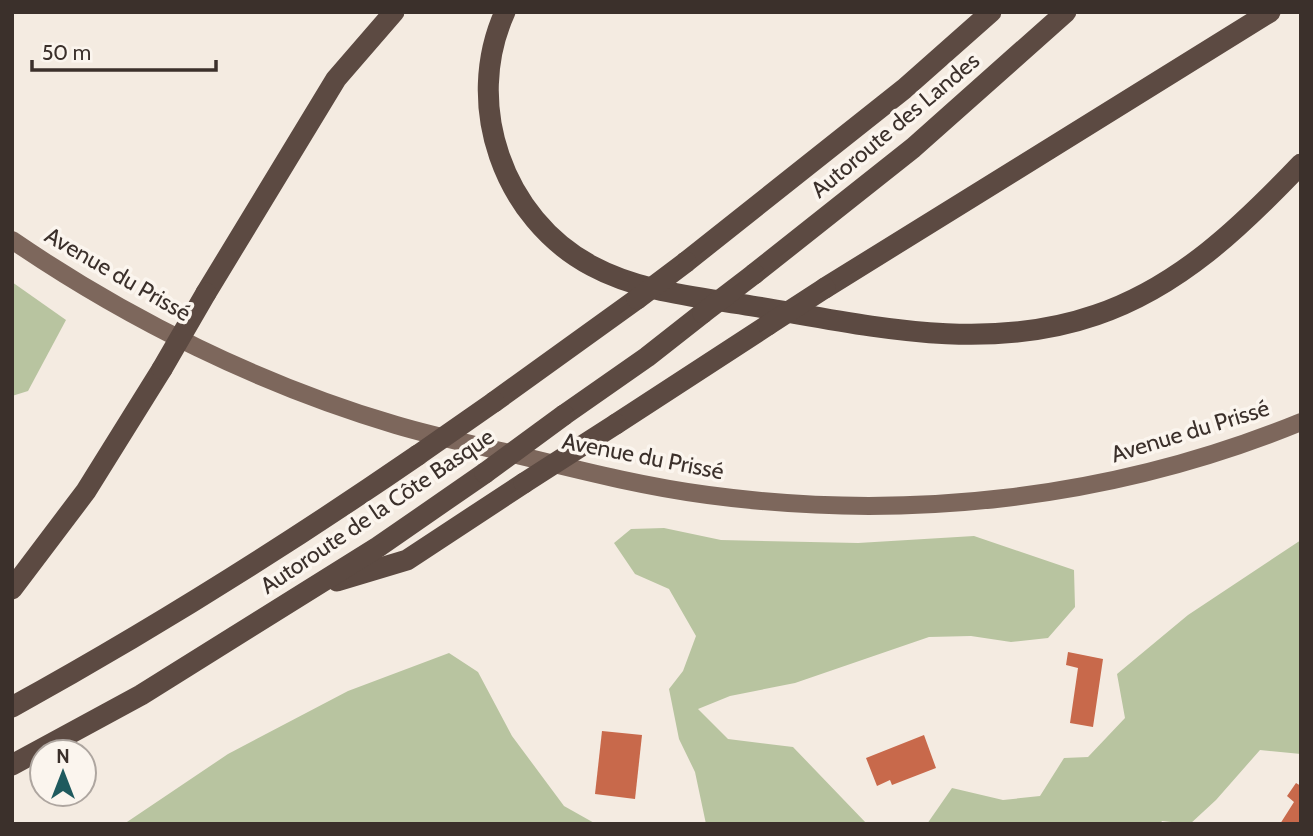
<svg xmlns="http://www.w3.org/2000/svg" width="1313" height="836" font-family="Cabin,sans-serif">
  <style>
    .green { fill: #b8c4a0 }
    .building { fill: #c8694b }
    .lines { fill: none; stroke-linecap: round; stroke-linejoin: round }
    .major { stroke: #7d675c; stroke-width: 18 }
    .highway { stroke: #5c4a42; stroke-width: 21 }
    .highway-bridge { stroke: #5c4a42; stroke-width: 21 }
    .labels { text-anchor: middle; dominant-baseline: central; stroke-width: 7; stroke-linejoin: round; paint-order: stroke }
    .street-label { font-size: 23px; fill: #3b302b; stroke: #fbf5ee }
  </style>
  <rect width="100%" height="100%" fill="#f4ebe1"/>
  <g class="green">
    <path d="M12,282l54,38 -38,71 -16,5z"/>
    <path d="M664,528l57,12 137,3 116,-7 100,34 1,37 -27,31 -37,4 -40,-6 -42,1 -134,46 -65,13 -32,13 30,30 65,8 74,77h-161l-11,-52 -16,-33 -10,-50 14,-18 13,-35 -27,-47 -34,-15 -21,-31 17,-14z"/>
    <path d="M1301,540v214l-41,-4 -44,50 -26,24 -28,-3 -2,3h-233l25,-36 51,12 37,-4 24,-38 24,-1 37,-39 -8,-44 71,-59z"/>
    <path d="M449,653l29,19 34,64 52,70 32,18h-472l104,-70 120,-63z"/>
  </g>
  <g class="building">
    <path d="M1068,652l35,7 -10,68 -23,-4 8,-55 -12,-3z"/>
    <path d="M602,731l40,4 -7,64 -40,-5z"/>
    <path d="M924,735l12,33 -44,17 -2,-5 -13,6 -11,-28z"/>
    <path d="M1296,783l5,3v38h-21l14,-22 -7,-6z"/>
  </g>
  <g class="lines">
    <path class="major" d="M12,240c117,80 249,145 384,185 37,11 75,19 113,28 66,16 131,33 199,42 200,27 405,4 593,-73"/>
    <g class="highway">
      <path d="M505,12c-42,92 -2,207 87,254 48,26 107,31 160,40 115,19 231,48 344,9 83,-28 146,-89 205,-151"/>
      <path d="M686,262l218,-173 87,-77"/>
      <path d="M754,274l159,-126 153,-136"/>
      <path d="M825,288l445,-276"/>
      <path d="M206,293l130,-214 58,-67"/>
      <path d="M494,402l143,-103"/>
      <path d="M564,415l83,-58 56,-44"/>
      <path d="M616,424l152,-99"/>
      <path d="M337,581l70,-21 117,-77"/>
      <path d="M12,589l74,-98 76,-122"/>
      <path d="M12,707c140,-77 275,-162 406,-252"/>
      <path d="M12,765l129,-70 237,-148 107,-74"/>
    </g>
    <g class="highway-bridge">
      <path d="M637,299l49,-37"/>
      <path d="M703,313l51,-39"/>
      <path d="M768,325l57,-37"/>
      <path d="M162,369l44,-76"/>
      <path d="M418,455l76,-53"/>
      <path d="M485,473l79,-58"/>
      <path d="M524,483l92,-59"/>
    </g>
  </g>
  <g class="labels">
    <g class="street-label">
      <text transform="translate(895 125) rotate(-40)">Autoroute des Landes</text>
      <text transform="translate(118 274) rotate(30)">Avenue du Prissé</text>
      <text transform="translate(1190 431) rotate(-17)">Avenue du Prissé</text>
      <text transform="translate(643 456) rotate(11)">Avenue du Prissé</text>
      <text transform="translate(377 511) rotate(-34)">Autoroute de la Côte Basque</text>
    </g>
  </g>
  <rect width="1313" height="836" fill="none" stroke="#3b302b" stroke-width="28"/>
  <g transform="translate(63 773)"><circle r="33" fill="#fbf5ee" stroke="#aea6a0" stroke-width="2"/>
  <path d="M0-5L12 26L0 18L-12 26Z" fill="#1f5a5e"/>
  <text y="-10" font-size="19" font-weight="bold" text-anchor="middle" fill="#3b302b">N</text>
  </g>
  <path d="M32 60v10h184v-10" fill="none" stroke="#3b302b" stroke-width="3.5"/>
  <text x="42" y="60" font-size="21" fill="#3b302b" stroke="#fbf5ee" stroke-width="5" paint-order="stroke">50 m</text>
</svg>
